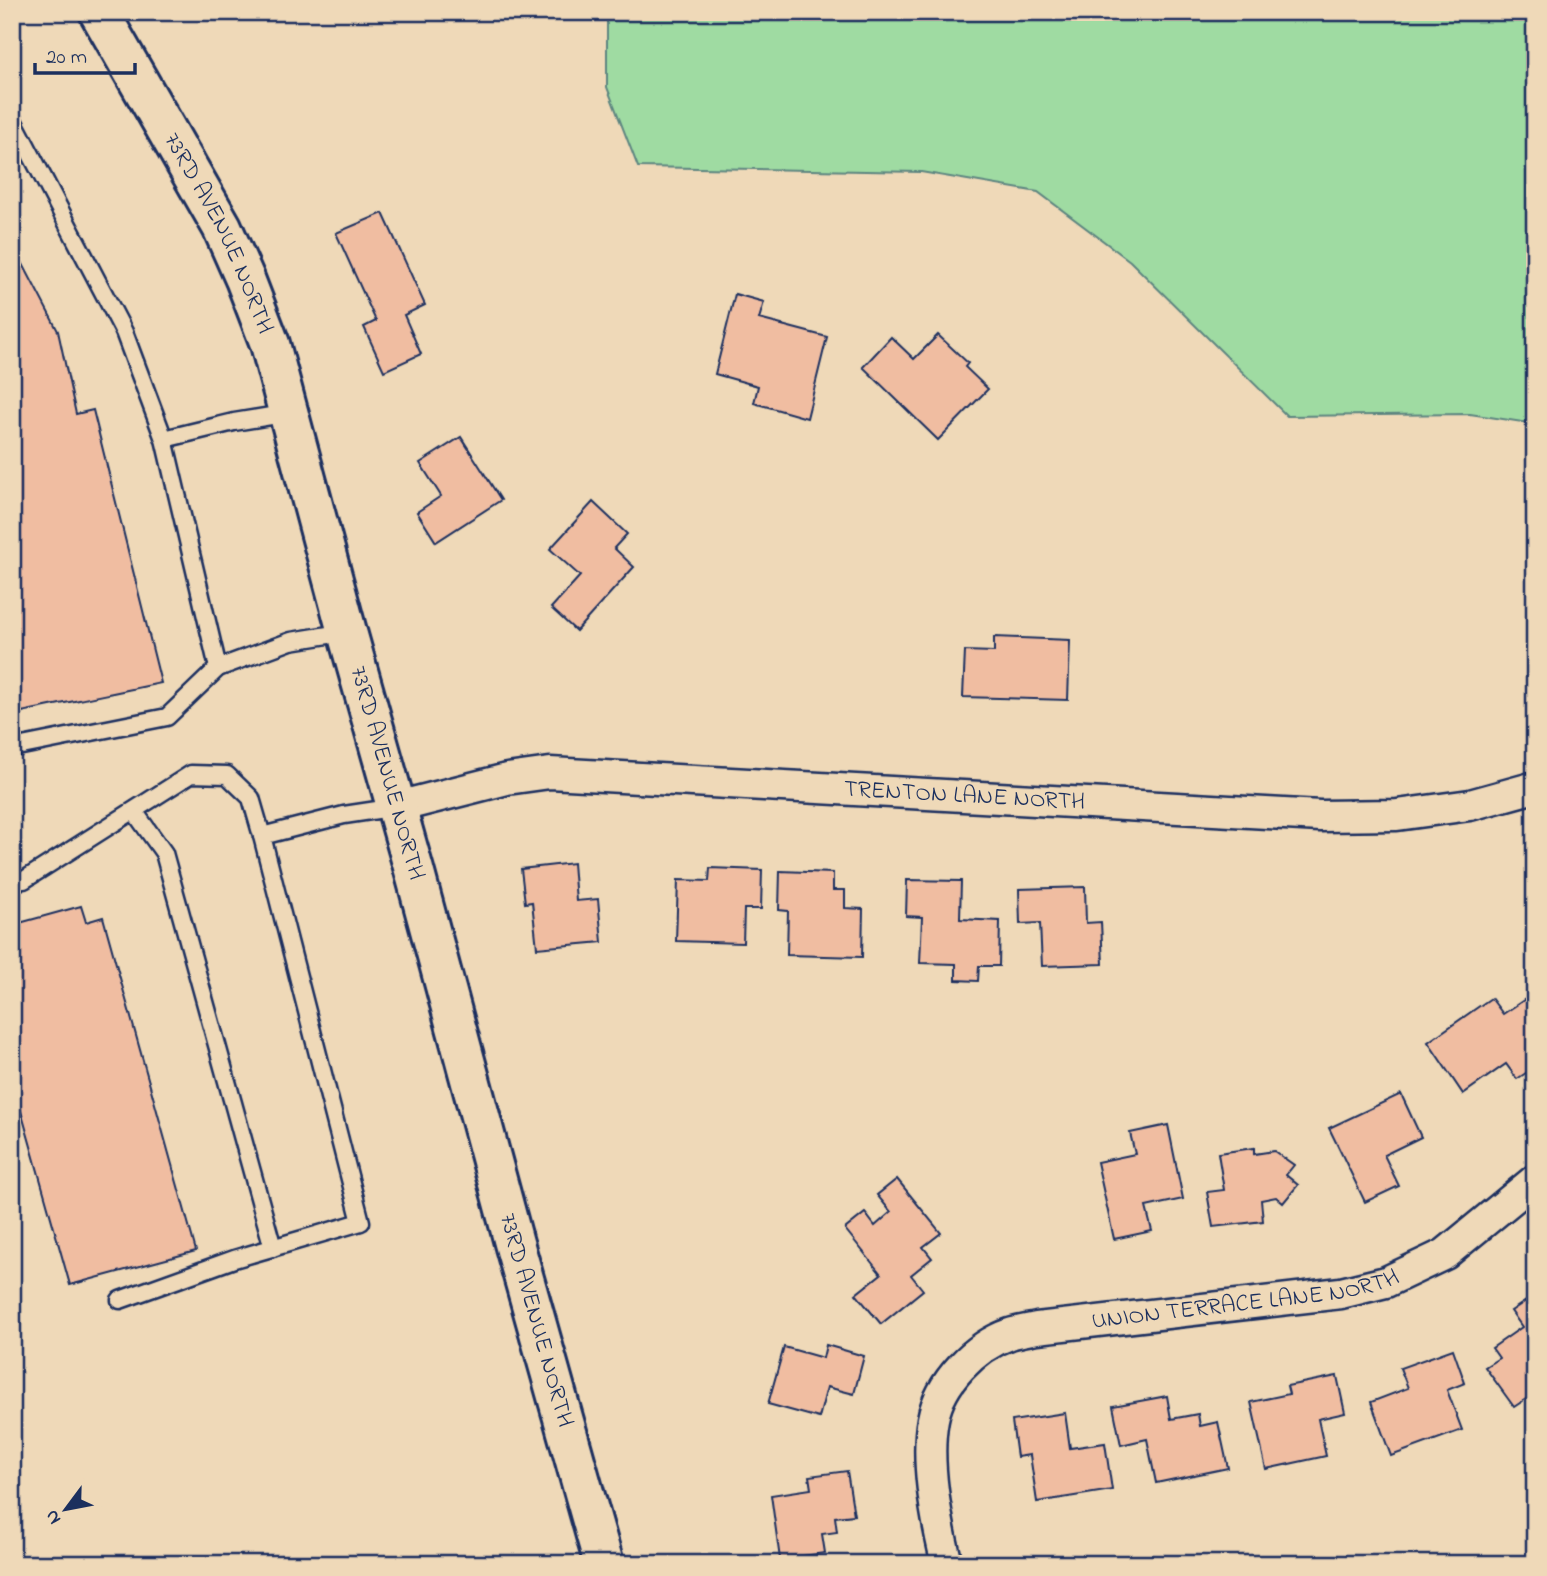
<svg xmlns="http://www.w3.org/2000/svg" width="1547" height="1576" font-family="'Indie Flower',sans-serif">
  <style>
    .green { fill: #9fdba2; stroke: #5d8580; stroke-width: 2 }
    .building { fill: #f0bda1; stroke: #1b2f5e; stroke-width: 2 }
    .lines { fill: none; stroke-linecap: round; stroke-linejoin: round }
    .lane-casing { stroke: #1b2f5e; stroke-width: 21 }
    .street-casing { stroke: #1b2f5e; stroke-width: 35 }
    .secondary-casing { stroke: #1b2f5e; stroke-width: 44 }
    .lane { stroke: #efd9b8; stroke-width: 16 }
    .street { stroke: #efd9b8; stroke-width: 30 }
    .secondary { stroke: #efd9b8; stroke-width: 38 }
    .labels { text-anchor: middle; dominant-baseline: central; stroke-width: 7; stroke-linejoin: round; paint-order: stroke }
    .street-label { font-size: 24px; fill: #1b2f5e; stroke: #efd9b8 }
  </style>
  <rect width="100%" height="100%" fill="#efd9b8"/>
  <filter id="ink" filterUnits="userSpaceOnUse"><feTurbulence type="fractalNoise" baseFrequency=".0143" numOctaves="2"/><feDisplacementMap in="SourceGraphic" scale="14" xChannelSelector="R" yChannelSelector="G"/><feConvolveMatrix kernelMatrix="1 2 1 2 8 2 1 2 1" color-interpolation-filters="sRGB"/></filter>
  <g filter="url(#ink)">
    <path class="green" d="M607,12h928v412l-65,-10 -183,2 -157,-155 -92,-69 -117,-20 -283,-5 -31,-80z"/>
    <g class="building">
      <path d="M383,213l42,92 -21,10 17,39 -37,17 -20,-44 12,-6 -40,-88z"/>
      <path d="M12,243l46,88 18,83 17,-4 68,273 -149,31z"/>
      <path d="M735,294l29,8 -5,17 68,18 -20,81 -53,-15 4,-17 -43,-12z"/>
      <path d="M938,335l30,28 -3,4 23,22 -50,51 -75,-73 28,-30 23,22z"/>
      <path d="M461,437l40,63 -65,42 -19,-30 24,-16 -21,-33z"/>
      <path d="M593,502l34,32 -13,14 20,19 -58,64 -25,-23 29,-32 -30,-27z"/>
      <path d="M994,637l76,3 -2,60 -105,-3 2,-46 29,1z"/>
      <path d="M573,863l3,38 22,-2 4,43 -65,6 -5,-46 -7,1 -4,-34z"/>
      <path d="M710,868l52,2 -1,39h-17l-1,34 -67,-2 2,-61 31,1z"/>
      <path d="M780,871l53,2v17h12v18l18,1 -1,48 -75,-2 1,-44 -9,-1z"/>
      <path d="M907,880l54,1 -1,38 40,2 -1,45h-20l-1,15 -22,-1v-16l-36,-1 2,-46 -16,-1z"/>
      <path d="M1085,887l1,36 15,-1 2,42 -61,2 -2,-43 -20,1 -1,-35z"/>
      <path d="M81,906l5,16 17,-5 93,334 -126,34 -58,-206v-154z"/>
      <path d="M1491,998l12,16 24,-16 8,12v57l-18,12 -11,-15 -43,30 -35,-52z"/>
      <path d="M1401,1094l20,43 -37,18 15,31 -34,16 -36,-74z"/>
      <path d="M1168,1125l15,74 -37,8 6,24 -38,8 -17,-77 38,-8 -5,-21z"/>
      <path d="M1254,1148v6l20,-3 20,14 -8,10 12,10 -15,18 -7,-6 -15,3 2,21 -50,6 -6,-35 17,-2 -6,-37z"/>
      <path d="M897,1179l44,54 -18,14 9,11 -21,17 12,15 -42,34 -25,-30 25,-20 -36,-45 20,-16 10,13 16,-14 -14,-17z"/>
      <path d="M1535,1295v98l-21,14 -29,-40 14,-9 -7,-10 30,-21 -11,-16z"/>
      <path d="M826,1345l38,11 -10,38 -27,-7 -8,31 -51,-14 16,-57 39,11z"/>
      <path d="M1453,1349l12,34 -18,7 15,40 -71,26 -20,-54 37,-14 -8,-20z"/>
      <path d="M1337,1376l8,37 -27,6 8,37 -60,13 -15,-67 38,-8 -2,-8z"/>
      <path d="M1167,1396l4,23 27,-5 2,12 18,-4 10,46 -72,15 -9,-44 -26,6 -8,-39z"/>
      <path d="M1065,1413l5,35 35,-5 7,47 -75,12 -7,-47 -13,2 -5,-36z"/>
      <path d="M847,1471l7,44 -19,2 2,15 -15,2 3,19 -45,6 -9,-64 40,-6 -2,-13z"/>
    </g>
    <g class="lines">
      <g class="lane-casing">
        <g id="lane">
          <path d="M12,118l112,214 40,107 54,229 -51,49 -155,31"/>
          <path d="M164,439l70,-17 55,-9"/>
          <path d="M218,668l73,-27 56,-9"/>
          <path d="M134,811l30,42 109,395"/>
          <path d="M24,880l167,-106 36,1 24,23 11,38"/>
          <path d="M120,1300l114,-41 127,-37 -99,-386 82,-21 53,-8"/>
        </g>
      </g>
      <g class="street-casing">
        <g id="street">
          <path id="s1" d="M397,807l110,-28 43,-6 770,43 77,-1 73,-10 65,-18"/>
          <path id="s2" d="M947,1564c-10,-41 -22,-103 -14,-145 7,-37 42,-73 77,-85 9,-3 18,-4 27,-6l304,-35 45,-11 59,-28 90,-74"/>
        </g>
      </g>
      <g class="secondary-casing">
        <g id="secondary">
          <path id="s3" d="M99,12l123,215 23,52 25,65 77,288 67,238 100,373 90,321"/>
        </g>
      </g>
      <use href="#lane" class="lane"/>
      <use href="#street" class="street"/>
      <use href="#secondary" class="secondary"/>
    </g>
  </g>
  <g class="labels">
    <g class="street-label">
      <text stroke="none"><textPath href="#s3" startOffset="252">73RD AVENUE NORTH</textPath></text>
      <text stroke="none"><textPath href="#s3" startOffset="819">73RD AVENUE NORTH</textPath></text>
      <text stroke="none"><textPath href="#s1" startOffset="572">TRENTON LANE NORTH</textPath></text>
      <text stroke="none"><textPath href="#s2" startOffset="504">UNION TERRACE LANE NORTH</textPath></text>
      <text stroke="none"><textPath href="#s3" startOffset="1386">73RD AVENUE NORTH</textPath></text>
    </g>
  </g>
  <rect width="1547" height="1576" fill="none" stroke="#efd9b8" stroke-width="42"/>
  <rect x="21" y="21" width="1505" height="1534" fill="none" stroke="#1b2f5e" stroke-width="2.5" filter="url(#ink)"/>
  <g transform="translate(66 1509) rotate(238)" stroke="#efd9b8" stroke-width="5" paint-order="stroke">
  <path d="M0-5L12 26L0 18L-12 26Z" fill="#1b2f5e"/>
  <text y="-10" font-size="19" font-weight="bold" text-anchor="middle" fill="#1b2f5e">N</text>
  </g>
  <path d="M35 63v10h100v-10" fill="none" stroke="#1b2f5e" stroke-width="3.5"/>
  <text x="46" y="63" font-size="21" fill="#1b2f5e" stroke="#efd9b8" stroke-width="5" paint-order="stroke">20 m</text>
</svg>
